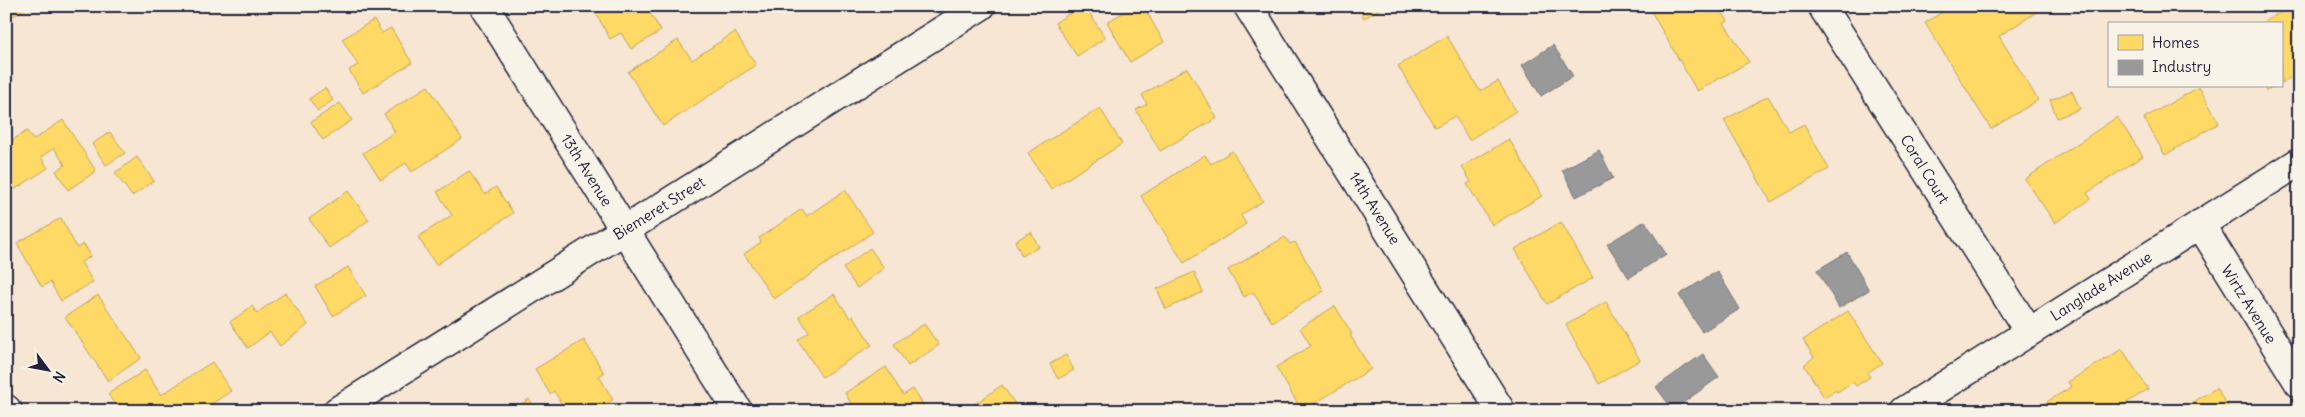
<svg xmlns="http://www.w3.org/2000/svg" width="2305" height="417" font-family="Delius,sans-serif">
  <style>
    .homes { fill: #ffd966; stroke: #bda259 }
    .industry { fill: #999; stroke: #75757d }
    .lines { fill: none; stroke-linecap: round; stroke-linejoin: round }
    .street-casing { stroke: #22223b; stroke-width: 31 }
    .street { stroke: #f7f3e8; stroke-width: 28 }
    .labels { text-anchor: middle; dominant-baseline: central; stroke-width: 5; stroke-linejoin: round; paint-order: stroke }
    .street-label { font-size: 15px; fill: #22223b; stroke: #f7f3e8 }
  </style>
  <rect width="100%" height="100%" fill="#f6e6d3"/>
  <filter id="ink" filterUnits="userSpaceOnUse"><feTurbulence type="fractalNoise" baseFrequency=".02" numOctaves="2"/><feDisplacementMap in="SourceGraphic" scale="10" xChannelSelector="R" yChannelSelector="G"/><feConvolveMatrix kernelMatrix="1 2 1 2 8 2 1 2 1" color-interpolation-filters="sRGB"/></filter>
  <g filter="url(#ink)">
    <g class="homes">
      <path d="M6,6h20l1,1 -19,13z"/>
      <path d="M592,6h66l1,2 -9,5 11,18 -30,18 -10,-16 -11,6z"/>
      <path d="M1081,6h4l20,32 -28,18 -22,-33z"/>
      <path d="M1135,6h8l21,36 -34,20 -23,-40z"/>
      <path d="M1357,6h28l-21,12z"/>
      <path d="M1648,6h59l3,7 9,-5 9,13 -3,2h-1l25,39 -52,29z"/>
      <path d="M1952,6h94l-47,30 39,64 -47,29 -66,-106z"/>
      <path d="M2288,8l11,20v45l-18,10v-59h-21z"/>
      <path d="M374,20l8,13 9,-5 21,35 -49,30 -14,-23 9,-5 -16,-26z"/>
      <path d="M735,32l21,33 -93,61 -35,-54 50,-32 14,20z"/>
      <path d="M1447,36l33,55 18,-10 18,30 -47,29 -14,-24 -20,11 -37,-61z"/>
      <path d="M1187,68l30,50 -57,33 -24,-41 11,-6 -5,-9z"/>
      <path d="M428,86l34,53 -50,33 -6,-9 -25,17 -18,-27 32,-21 -11,-18z"/>
      <path d="M2264,86h11l-8,5z"/>
      <path d="M2199,87l20,36 -54,32 -21,-37z"/>
      <path d="M325,88l8,12 -15,11 -9,-12z"/>
      <path d="M2072,91l8,18 -23,9 -7,-18z"/>
      <path d="M1768,96l21,36 15,-8 25,45 -58,33 -47,-82z"/>
      <path d="M340,103l12,17 -29,20 -12,-18z"/>
      <path d="M1100,108l22,36 -71,45 -23,-36z"/>
      <path d="M2117,117l26,39 -56,37 4,6 -36,24 -30,-44z"/>
      <path d="M63,120l33,51 -28,19 -12,-19 9,-6 -11,-17 -13,9 7,11 -42,27v-51l21,-13 6,9z"/>
      <path d="M110,132l15,21 -19,12 -14,-21z"/>
      <path d="M1509,139l33,57 -50,29 -25,-41 4,-2 -9,-15z"/>
      <path d="M1232,151l31,50 -22,14 5,9 -62,39 -43,-67 64,-41 6,9z"/>
      <path d="M137,157l17,24 -22,15 -17,-23z"/>
      <path d="M469,171l16,23 11,-7 17,26 -77,52 -18,-28 34,-22 -15,-23z"/>
      <path d="M845,190l28,42 -99,67 -30,-45 17,-12 -2,-4 43,-29 5,7z"/>
      <path d="M348,191l21,29 -40,28 -20,-29z"/>
      <path d="M61,218l16,30 7,-4 7,12 -10,6 12,20 -32,19 -11,-19 -8,5 -25,-44z"/>
      <path d="M1561,222l32,56 -46,26 -32,-55z"/>
      <path d="M1031,232l8,15 -17,9 -7,-15z"/>
      <path d="M1285,237l5,7 5,-2 29,49 -52,31 -19,-30 -9,5 -16,-27z"/>
      <path d="M870,248l14,20 -27,20 -14,-20z"/>
      <path d="M348,267l18,29 -33,20 -18,-30z"/>
      <path d="M1194,272l9,20 -37,17 -9,-20z"/>
      <path d="M285,293l23,32 -28,21 -10,-14 -22,16 -18,-26 22,-16 5,7z"/>
      <path d="M834,294l16,24 3,-2 19,29 -50,32 -24,-37 11,-8 -10,-16z"/>
      <path d="M98,295l43,63 -33,23 -43,-64z"/>
      <path d="M1606,302l34,58 -41,24 -33,-59z"/>
      <path d="M1335,306l17,28 -2,1 21,34 -69,42 -26,-44 35,-21 -11,-18z"/>
      <path d="M1848,311l34,52 -15,10 3,4 -14,9 -3,-4 -16,10 -1,-2 -12,7 -20,-32 10,-8 -11,-17z"/>
      <path d="M924,324l15,21 -31,21 -14,-22z"/>
      <path d="M584,340l20,33 -5,3 14,24 -17,11h-30l-12,-20 -4,3 -15,-25z"/>
      <path d="M2122,349l26,40 -34,22h-71l-3,-5 31,-19 -3,-5z"/>
      <path d="M1066,355l8,15 -16,9 -8,-15z"/>
      <path d="M212,362l19,29 -30,20h-82l-11,-17 37,-24 16,25z"/>
      <path d="M886,367l17,28 10,-6 14,22h-74l2,-1 -10,-17z"/>
      <path d="M1002,385l18,26h-55z"/>
      <path d="M2216,388l15,23h-47l-2,-2z"/>
      <path d="M529,399l8,12h-25z"/>
    </g>
    <g class="industry">
      <path d="M1553,45l20,31 -32,20 -19,-31z"/>
      <path d="M1599,150l14,28 -37,19 -14,-27z"/>
      <path d="M1645,221l21,33 -37,24 -22,-34z"/>
      <path d="M1847,252l22,38 -30,18 -22,-38z"/>
      <path d="M1717,271l23,38 -38,23 -23,-37z"/>
      <path d="M1703,354l16,23 -46,33 -17,-23z"/>
    </g>
    <g class="lines">
      <g class="street-casing">
        <g id="street">
          <path d="M484,6l254,405"/>
          <path d="M1248,6l253,405"/>
          <path d="M1822,6l207,326"/>
          <path d="M2200,224l99,159"/>
          <path d="M6,409l2,2"/>
          <path d="M337,411l644,-405"/>
          <path d="M1904,411l395,-249"/>
        </g>
      </g>
      <use href="#street" class="street"/>
    </g>
  </g>
  <g class="labels">
    <g class="street-label">
      <text transform="translate(1925 169) rotate(58)">Coral Court</text>
      <text transform="translate(587 170) rotate(58)">13th Avenue</text>
      <text transform="translate(659 208) rotate(-32)">Biemeret Street</text>
      <text transform="translate(1375 208) rotate(58)">14th Avenue</text>
      <text transform="translate(2101 286) rotate(-32)">Langlade Avenue</text>
      <text transform="translate(2249 304) rotate(58)">Wirtz Avenue</text>
    </g>
  </g>
  <rect width="2305" height="417" fill="none" stroke="#f7f3e8" stroke-width="25"/>
  <rect x="12" y="12" width="2280" height="392" fill="none" stroke="#22223b" stroke-width="2" filter="url(#ink)"/>
  <rect x="2108" y="22" width="175" height="65" fill="#f7f3e8" stroke="#a29fa3"/>
  <rect x="2118" y="35" width="25" height="15" fill="#ffd966" stroke="#a29fa3"/>
  <text x="2152" y="48" font-size="15" fill="#22223b">Homes</text>
  <rect x="2118" y="60" width="25" height="15" fill="#999999" stroke="#a29fa3"/>
  <text x="2152" y="72" font-size="15" fill="#22223b">Industry</text>
  <g transform="translate(48 370) rotate(122)" stroke="#f7f3e8" stroke-width="4" paint-order="stroke">
  <path d="M0-4L9 19L0 12L-9 19Z" fill="#22223b"/>
  <text y="-8" font-size="14" font-weight="bold" text-anchor="middle" fill="#22223b">N</text>
  </g>
</svg>
